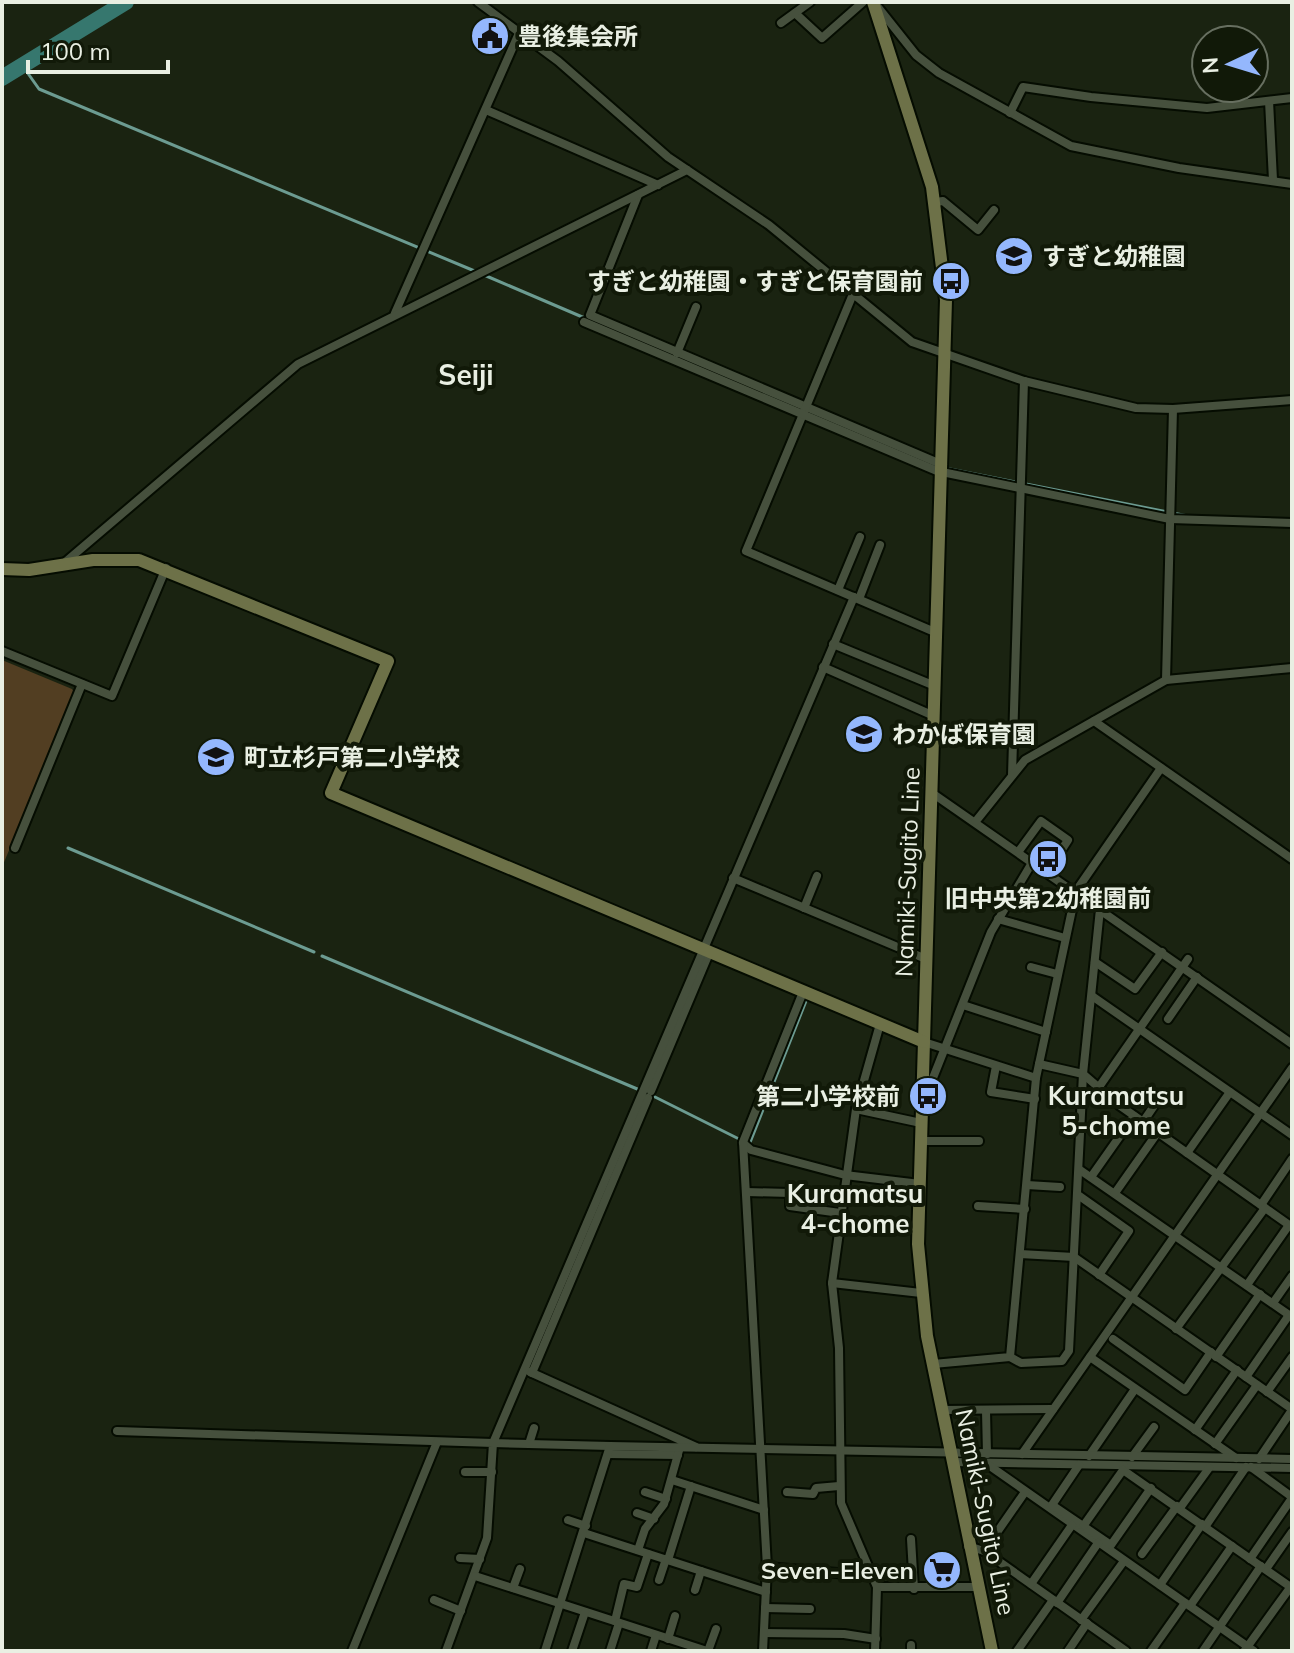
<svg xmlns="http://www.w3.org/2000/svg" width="1294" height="1653" font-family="Mulish,'Noto Sans JP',sans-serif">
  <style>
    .green { fill: #523e22 }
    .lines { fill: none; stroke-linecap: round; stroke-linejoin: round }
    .stream { stroke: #6c9b91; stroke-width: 3 }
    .river { stroke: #36776e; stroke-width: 16 }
    .street-casing { stroke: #050c01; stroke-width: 12 }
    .secondary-casing { stroke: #050c01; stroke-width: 16 }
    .street { stroke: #46503d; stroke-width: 8 }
    .secondary { stroke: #6d7148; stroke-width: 12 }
    .labels { text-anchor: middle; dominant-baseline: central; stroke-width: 8; stroke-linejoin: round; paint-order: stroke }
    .poi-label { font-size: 24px; font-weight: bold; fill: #e9efe3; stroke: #111908; text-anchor: start }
    .street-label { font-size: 24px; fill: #e9efe3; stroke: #111908 }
    .neighbourhood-label { font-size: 26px; font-weight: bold; fill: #e9efe3; stroke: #111908 }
    .quarter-label { font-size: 28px; font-weight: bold; fill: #e9efe3; stroke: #111908 }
  </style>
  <rect width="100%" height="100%" fill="#1a2311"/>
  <path class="green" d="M2,660l70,29 3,5 -73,173z"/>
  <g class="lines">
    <g class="stream">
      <path d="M22,65l17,24 438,183"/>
      <path d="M484,275l103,44"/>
      <path d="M701,367l60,25"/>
      <path d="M945,468l243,48"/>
      <path d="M68,848l246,104"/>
      <path d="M322,956l320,135"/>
      <path d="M649,1094l94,47"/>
      <path d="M749,1145l57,-144"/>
    </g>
    <path class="river" d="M2,78l124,-76"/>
    <g class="street-casing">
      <g id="street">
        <path d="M478,2l80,59 110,96 101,68 143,117 112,39 112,27 37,1 119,-9"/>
        <path d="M877,6l39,49 23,18 132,73 108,22 113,16"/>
        <path d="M795,13l27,25 41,-36"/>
        <path d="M781,23l29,-21"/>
        <path d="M1269,101l4,79"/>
        <path d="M486,110l172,75"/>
        <path d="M1010,113l13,-26 68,10 116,11 85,-10"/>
        <path d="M638,195l-48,120 353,150"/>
        <path d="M935,202l8,-1 35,29 16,-20"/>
        <path d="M853,294l-107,257 191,82"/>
        <path d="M395,313l124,-280"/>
        <path d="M584,322l353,149 233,48 122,4"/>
        <path d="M677,353l19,-46"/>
        <path d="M63,564l235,-200 389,-194"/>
        <path d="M838,590l22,-53"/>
        <path d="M859,599l21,-54"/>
        <path d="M833,644l102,42"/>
        <path d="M2,651l110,45 54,-128"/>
        <path d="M823,667l111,49"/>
        <path d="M1166,680l7,-271"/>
        <path d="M1094,721l198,138"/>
        <path d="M1012,775l12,-394"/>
        <path d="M932,793l360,251"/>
        <path d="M976,821l49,-61 141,-80 126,-12"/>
        <path d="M15,848l67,-164"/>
        <path d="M1019,851l22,-30 27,19 -20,31"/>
        <path d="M733,878l193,81"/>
        <path d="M1013,894l14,4"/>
        <path d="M804,908l13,-32"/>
        <path d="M998,919l67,19"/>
        <path d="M1095,962l40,27 27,-37"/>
        <path d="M1031,967l26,7"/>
        <path d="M1092,996l200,139"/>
        <path d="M963,1005l83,27"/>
        <path d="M1168,1019l29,-42"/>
        <path d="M924,1042l112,36"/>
        <path d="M1039,1064l44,10 36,31 173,122"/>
        <path d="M996,1066l-5,26 44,7"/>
        <path d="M1099,1087l89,-128"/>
        <path d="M651,1091l59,-140"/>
        <path d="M925,1098l66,-166 42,-71"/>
        <path d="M856,1109l65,14"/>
        <path d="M1143,1122l19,-28"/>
        <path d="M921,1141h58"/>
        <path d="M743,1143l8,7 94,25 75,9"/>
        <path d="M1187,1153l43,-61"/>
        <path d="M1080,1170l212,147"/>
        <path d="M1091,1177l43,-61"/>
        <path d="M1027,1185l33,2"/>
        <path d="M746,1192l44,1v13l50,7"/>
        <path d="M1115,1193l43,-61"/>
        <path d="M1078,1195l51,36 -30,44"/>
        <path d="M1261,1205l31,-46"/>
        <path d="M978,1206l47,3"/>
        <path d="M1020,1254l54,3 218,152"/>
        <path d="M832,1283l89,10"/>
        <path d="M1247,1285l42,-60"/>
        <path d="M1273,1303l19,-27"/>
        <path d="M1176,1329l89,-121"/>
        <path d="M1113,1339l72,51 26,-38"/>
        <path d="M1010,1357l11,6 41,-2 7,-10 14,-277 17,-165"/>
        <path d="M1090,1357l146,101"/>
        <path d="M1216,1357l44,-63"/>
        <path d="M933,1364l77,-7 26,-279 40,-187 85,-123"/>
        <path d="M530,1372l166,75"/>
        <path d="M532,1373l116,-275"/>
        <path d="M1246,1377l43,-62"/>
        <path d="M1267,1392l25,-35"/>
        <path d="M942,1410l111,-1"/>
        <path d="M986,1411l1,43"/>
        <path d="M1195,1430l42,-60"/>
        <path d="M117,1431l376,12 -6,95 -41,113"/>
        <path d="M529,1444l5,-16"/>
        <path d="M1215,1444l42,-59"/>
        <path d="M610,1446l-117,-3 361,-846"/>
        <path d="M608,1454l70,1"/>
        <path d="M1022,1454l270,-386"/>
        <path d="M1089,1456l46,-67"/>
        <path d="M1132,1457l22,-30"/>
        <path d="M1259,1459l33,-49"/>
        <path d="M952,1462l340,6"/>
        <path d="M987,1464l267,187"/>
        <path d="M1079,1465l-27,40 59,40 40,-57"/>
        <path d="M1124,1466l-1,4 169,118"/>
        <path d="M1251,1467l41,30"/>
        <path d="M465,1472h27"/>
        <path d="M672,1480l92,30"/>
        <path d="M645,1492l21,7"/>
        <path d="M787,1492l26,2 3,-6 23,-2"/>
        <path d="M1180,1508l29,-40"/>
        <path d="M637,1513l17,6"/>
        <path d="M568,1520l18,6"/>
        <path d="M1084,1525l39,-55"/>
        <path d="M1205,1527l41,-60"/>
        <path d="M584,1533l182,59"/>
        <path d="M911,1539l3,50"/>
        <path d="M968,1546l16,5 142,100"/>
        <path d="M638,1550l7,-21 19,-25 16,-57"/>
        <path d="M984,1551l41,-59"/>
        <path d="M1142,1554l35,-48"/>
        <path d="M460,1558l20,1"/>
        <path d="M1250,1559l42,-61"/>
        <path d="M668,1560l23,-74"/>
        <path d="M767,1567l105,9"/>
        <path d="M1266,1569l26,-37"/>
        <path d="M475,1576l232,75"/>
        <path d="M659,1580l7,-21"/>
        <path d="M1031,1584l41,-59"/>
        <path d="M1160,1585l42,-61"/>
        <path d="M877,1587h100"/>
        <path d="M513,1588l7,-19"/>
        <path d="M695,1590l6,-19"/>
        <path d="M434,1600l27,11"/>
        <path d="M1057,1603l41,-60"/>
        <path d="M1190,1606l42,-60"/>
        <path d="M765,1608l45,1"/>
        <path d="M1081,1620l43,-59"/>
        <path d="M615,1621l9,-37 13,3 11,-33"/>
        <path d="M764,1633l80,1 32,5"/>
        <path d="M668,1639l7,-23"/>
        <path d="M1245,1650l47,-65"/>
        <path d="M352,1651l85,-209"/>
        <path d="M545,1651l65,-205 682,13"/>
        <path d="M572,1651l13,-39"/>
        <path d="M610,1651l9,-28"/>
        <path d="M651,1651l5,-16"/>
        <path d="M708,1651l8,-22"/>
        <path d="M763,1651l4,-84 -24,-425 60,-150"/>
        <path d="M875,1651l2,-64 -36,-84 -2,-155 -7,-65 24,-174 24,-85"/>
        <path d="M911,1651v-6"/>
        <path d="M1017,1651l36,-51"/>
        <path d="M1068,1651l19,-28"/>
        <path d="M1151,1651l34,-48"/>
        <path d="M1203,1651l58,-85"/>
      </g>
    </g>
    <g class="secondary-casing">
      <g id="secondary">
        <path d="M873,2l59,185 14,113 -28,944 9,92 65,315"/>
        <path d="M2,569l27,1 64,-10h46l249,101 -57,132 593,249"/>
      </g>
    </g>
    <use href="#street" class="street"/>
    <use href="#secondary" class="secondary"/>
  </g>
  <defs>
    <g id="civic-disc" transform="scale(2)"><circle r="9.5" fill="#94b7fd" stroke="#111908"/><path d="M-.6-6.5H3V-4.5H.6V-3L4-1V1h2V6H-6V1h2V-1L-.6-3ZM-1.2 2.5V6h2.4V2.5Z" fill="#111"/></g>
    <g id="school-disc" transform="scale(2)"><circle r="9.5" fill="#94b7fd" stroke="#111908"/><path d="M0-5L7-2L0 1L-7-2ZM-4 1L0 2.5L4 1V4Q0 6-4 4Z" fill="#111"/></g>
    <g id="bus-disc" transform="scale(2)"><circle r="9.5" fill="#94b7fd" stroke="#111908"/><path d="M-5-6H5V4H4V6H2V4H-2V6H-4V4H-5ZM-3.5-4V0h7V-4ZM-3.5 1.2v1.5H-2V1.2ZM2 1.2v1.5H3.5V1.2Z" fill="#111"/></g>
    <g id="supermarket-disc" transform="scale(2)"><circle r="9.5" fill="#94b7fd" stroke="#111908"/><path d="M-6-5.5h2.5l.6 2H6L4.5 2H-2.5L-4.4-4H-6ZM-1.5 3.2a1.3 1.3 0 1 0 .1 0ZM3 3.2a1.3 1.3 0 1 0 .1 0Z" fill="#111"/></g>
  </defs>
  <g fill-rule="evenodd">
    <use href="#civic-disc" x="490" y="36"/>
    <use href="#school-disc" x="1014" y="256"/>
    <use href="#bus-disc" x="951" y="281"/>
    <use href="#school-disc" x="864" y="734"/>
    <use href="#school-disc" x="216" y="757"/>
    <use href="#bus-disc" x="1048" y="859"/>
    <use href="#bus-disc" x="928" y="1096"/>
    <use href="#supermarket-disc" x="942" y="1570"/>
  </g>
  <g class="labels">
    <g class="poi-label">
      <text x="518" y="36">豊後集会所</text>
      <text x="1042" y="256">すぎと幼稚園</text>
      <text x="923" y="281" text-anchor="end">すぎと幼稚園・すぎと保育園前</text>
      <text x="892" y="734">わかば保育園</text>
      <text x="244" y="757">町立杉戸第二小学校</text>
      <text x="1048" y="898" text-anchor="middle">旧中央第2幼稚園前</text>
      <text x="900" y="1096" text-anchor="end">第二小学校前</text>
      <text x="914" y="1570" text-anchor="end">Seven-Eleven</text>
    </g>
    <g class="street-label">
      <text transform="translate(907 872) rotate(-88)">Namiki-Sugito Line</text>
      <text transform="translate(986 1512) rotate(78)">Namiki-Sugito Line</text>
    </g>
    <g class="neighbourhood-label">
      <text x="1116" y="1095">Kuramatsu<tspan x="1116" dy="30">5-chome</tspan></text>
      <text x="855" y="1193">Kuramatsu<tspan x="855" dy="30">4-chome</tspan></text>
    </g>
    <g class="quarter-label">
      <text x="466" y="374">Seiji</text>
    </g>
  </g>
  <rect width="1294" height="1653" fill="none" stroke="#e9efe3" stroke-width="8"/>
  <g transform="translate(1230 64) rotate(266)"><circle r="38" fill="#111908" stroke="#676f60" stroke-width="2"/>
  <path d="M0-6L14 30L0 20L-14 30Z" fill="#94b7fd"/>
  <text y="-12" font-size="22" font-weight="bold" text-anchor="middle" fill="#e9efe3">N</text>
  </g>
  <path d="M28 60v12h140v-12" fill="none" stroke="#e9efe3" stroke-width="4"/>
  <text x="40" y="60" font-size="24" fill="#e9efe3" stroke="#111908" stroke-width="6" paint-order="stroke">100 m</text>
</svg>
